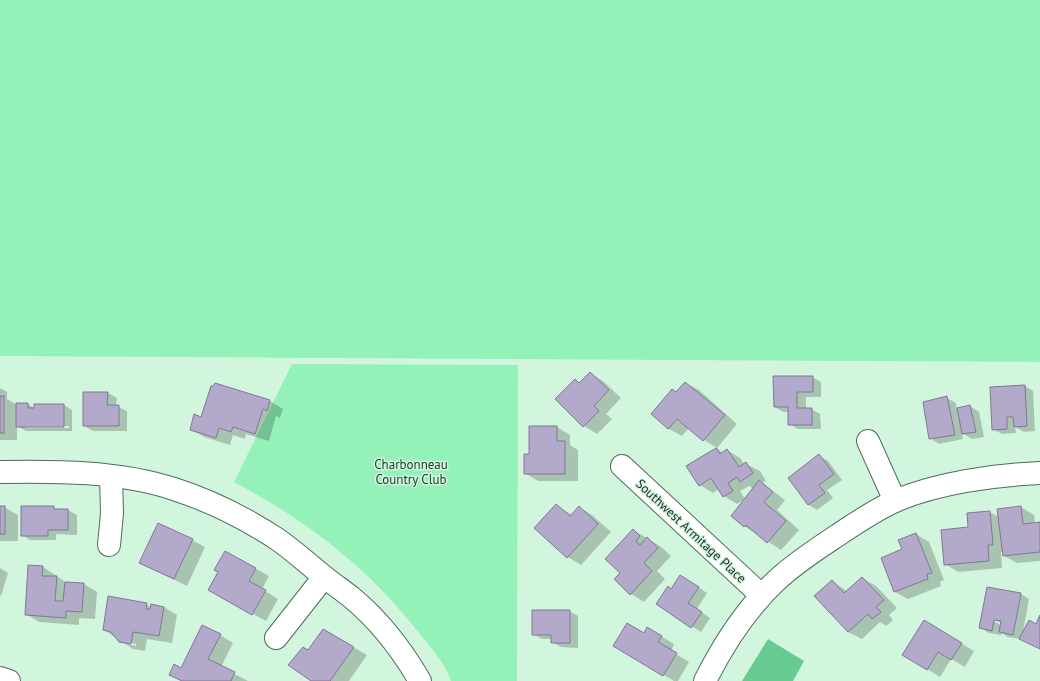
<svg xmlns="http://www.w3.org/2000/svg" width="1040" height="681" font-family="'PT Sans',sans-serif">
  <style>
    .green { fill: #94f2b9 }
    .water { fill: #67cb91 }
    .shadow { fill: #0003; fill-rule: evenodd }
    .building { fill: #b3aacb; stroke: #807796 }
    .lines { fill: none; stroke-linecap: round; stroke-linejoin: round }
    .minor-casing { stroke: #4e6c59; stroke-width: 24 }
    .minor { stroke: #fff; stroke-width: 22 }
    .labels { text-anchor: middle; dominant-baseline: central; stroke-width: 3; stroke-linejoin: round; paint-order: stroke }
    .park-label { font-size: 13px; fill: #143e27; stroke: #d2f5de }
    .street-label { font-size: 13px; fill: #1e2b23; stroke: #d2f5de }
  </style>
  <rect width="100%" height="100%" fill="#d2f5de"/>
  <g class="green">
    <path d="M0,0h1040v362l-1040,-6z"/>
    <path d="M292,364l226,1 -1,316h-66c-6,-18 -20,-33 -32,-48 -50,-65 -113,-113 -185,-151z"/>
  </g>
  <path class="water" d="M768,639l36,22 -11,20h-51z"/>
  <g class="shadow">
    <path d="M590,373l13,8 18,17 -15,16 6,5 -15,15 -13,-8 -27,-27 18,-19 5,3z"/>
    <path d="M812,377l9,5v15h-15v12h5l9,5 1,15h-23l-9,-5v-12h-6l-8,-5z"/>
    <path d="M685,383l14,7 38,34 -20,24 -13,-8 -15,-12 -7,8 -13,-7 -17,-15 21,-24 4,3z"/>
    <path d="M215,384l55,17 13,8 -3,9 -4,-2 -7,25 -23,-7 -1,5 -12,-4 -3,10 -26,-8 -13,-8 10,-11z"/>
    <path d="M1025,386l8,5 2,40 -11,1 -9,-5 1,6 -14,1 -9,-5z"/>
    <path d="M0,388l7,4v7l10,6 11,-1 7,5 29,-4 8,5v21h-46l-9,-5v14h-17zM25,426h44v2h-44z"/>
    <path d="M108,393l9,5 -1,8 11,5v20h-34l-9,-5z"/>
    <path d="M947,398l9,5 1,6 13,-3 9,6 5,25 -12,2 -10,-6 1,6 -24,5 -9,-6z"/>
    <path d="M557,427l13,8v10l8,5v31h-40l-13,-8 5,-18z"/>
    <path d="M717,448l6,5 4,-3 13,8 5,7 1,-1 14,7 6,10 -4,2 23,17 -8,10 22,20 -18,20 -37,-24 1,-27 -8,5 -13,-8 -5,-7 -6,4 -13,-8 -12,-18zM749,486l5,3 -9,10 -5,-8z"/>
    <path d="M819,456l9,5 14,19 -15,10 6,8 -16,12 -8,-5z"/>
    <path d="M556,505l16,10 7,-8 13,8 19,17 -30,33 -13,-8 -33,-29z"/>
    <path d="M0,507h4l14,8v26h-18z"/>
    <path d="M53,507l4,3h11l9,5v20l-21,-1v6h-26l-8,-5z"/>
    <path d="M1021,507l13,8 1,9 5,-1v38l-23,2 -13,-7 -1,-4h-2l1,16 -44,4 -13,-8 24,-36 20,-16 10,5z"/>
    <path d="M633,530l27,16 11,10 -14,15 8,8 -21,23 -13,-8 -10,-21z"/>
    <path d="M916,534l13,8 15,38 -4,2 1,4 -33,13 -13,-7 -13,-34 21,-8z"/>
    <path d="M192,540l13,7 -18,39 -47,-23z"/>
    <path d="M226,552l43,24 -7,13 16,10 -12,22 -57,-31 10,-18z"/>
    <path d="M43,567l24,16 17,1 13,8 -2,27 -16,-1v7l-40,-3 -13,-8z"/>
    <path d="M0,568l8,5 -7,23 -1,-1z"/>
    <path d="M862,578l14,8 21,22 -8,7 4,5 -7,6 -6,-4 -18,17 -14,-7 -32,-36 16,-15 16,11z"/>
    <path d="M689,581l18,12 -10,16 13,9 -9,14 -44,-28z"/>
    <path d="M988,588l33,6 8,5 -6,33 6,-10 7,3 4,-8v32l-19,-10 -13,-2 -6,-4 -1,2 -12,-2 -8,-5zM991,617l10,6v2l-11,-6z"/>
    <path d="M146,604l5,3h13l13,8 -5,28 -25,-4 -2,12 -12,-2 -29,-19zM127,642l9,2v2l-9,-2z"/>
    <path d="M569,611l9,5v32l-17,-1 -9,-5v-3h-10l-9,-5z"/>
    <path d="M937,629l37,22 -9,16 -14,-8 -11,18 -13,-8z"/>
    <path d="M323,630l44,25 -18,26h-36l-4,-30z"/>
    <path d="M644,634l17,2 13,8 -3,7 18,11 -11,19h-4l-59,-35z"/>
    <path d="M220,635l13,8 -12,24 27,14h-66l-12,-7 11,-5z"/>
  </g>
  <g class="building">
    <path d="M590,372l19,18 -15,16 5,5 -16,16 -28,-28 20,-20 4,4z"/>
    <path d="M773,376h40v16h-16v16h15v17h-24v-18h-14z"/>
    <path d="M685,382l40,33 -22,26 -26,-22 -9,10 -17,-15 21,-25 4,3z"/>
    <path d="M215,383l55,17 -3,11 -4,-2 -8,25 -22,-7 -2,5 -12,-4 -3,10 -26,-8 4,-16 7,3 10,-31h2z"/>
    <path d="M1025,385l2,41 -13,1 -1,-10h-6v12l-15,1 -2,-43z"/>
    <path d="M83,392h25l-1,13h12v21h-36z"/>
    <rect x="0" y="396" width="4" height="37"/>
    <path d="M947,396l8,39 -26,4 -6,-37z"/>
    <path d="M16,403h12v5h6v-4h30v23h-48z"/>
    <path d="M970,405l6,27 -14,2 -5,-26z"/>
    <path d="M529,426h28v15h8v33h-41v-20h5z"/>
    <path d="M716,448l4,6 7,-5 12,18 7,-5 7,11 -13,9 -3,-5 -9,6 5,8 -10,6 -12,-19 -12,8 -13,-20z"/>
    <path d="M819,454l15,20 -15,11 6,8 -17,12 -20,-27z"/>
    <path d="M759,480l14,12 -9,10 22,19 -19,22 -21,-18 -2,2 -13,-11z"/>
    <path d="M556,504l14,12 9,-10 19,18 -31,34 -33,-30z"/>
    <rect x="0" y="506" width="5" height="28"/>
    <path d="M21,506h33v3h14v21h-20v6h-27z"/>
    <path d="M1021,506l2,18 17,-2v30l-37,4 -6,-47z"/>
    <path d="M990,511l3,34h-5l1,16 -45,4 -3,-35 27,-3 -1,-14z"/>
    <path d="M158,523l35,16 -19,40 -35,-16z"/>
    <path d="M633,529l7,7 -4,5 4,4 7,-8 11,11 -14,15 8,8 -22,24 -16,-16 6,-6 -15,-14z"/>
    <path d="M916,533l16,40 -5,1 1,5 -34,13 -13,-34 21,-9 -4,-9z"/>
    <path d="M225,551l31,17 -7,13 17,9 -14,25 -44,-25 10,-18 -4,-2z"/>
    <path d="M28,565l15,1 -1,10h15l-2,25h8l2,-19 19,1 -2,29 -16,-1v7l-41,-3z"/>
    <path d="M680,575l19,12 -11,16 14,9 -11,16 -35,-24 12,-18 3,3z"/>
    <path d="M862,577l22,23 -8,7 5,5 -9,7 -4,-5 -20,18 -34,-36 18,-16 12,13z"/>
    <path d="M987,587l34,6 -8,42 -14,-3 2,-11 -7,-1 -2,11 -13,-3z"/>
    <path d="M108,596l39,7 -1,6h4l1,-5 13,3 -5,29 -26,-4 -2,12 -12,-2 -8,-10 -8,-2z"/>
    <path d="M532,610h38v33h-19v-8h-19z"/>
    <path d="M1040,615v34l-21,-10 10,-19 7,4z"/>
    <path d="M924,620l38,23 -11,17 -13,-8 -11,18 -25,-15z"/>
    <path d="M627,623l17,10 3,-6 15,9 -4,6 19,11 -14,23 -50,-30z"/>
    <path d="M202,625l19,9 -13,25 27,13 -4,9h-49l-13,-6 5,-11 7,4z"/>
    <path d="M323,629l31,18 -24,34h-19l-23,-16 15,-18 5,3z"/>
  </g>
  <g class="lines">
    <g class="minor-casing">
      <g id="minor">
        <path d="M868,441l27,60"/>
        <path d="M622,466l139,129"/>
        <path d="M0,472c57,-1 119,-1 174,17 37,12 71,29 103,50 16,11 30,24 45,36 10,8 20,15 29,22 28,23 51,53 69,84"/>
        <path d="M109,545l3,-32 -1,-37"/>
        <path d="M276,638l48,-61"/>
        <path d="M0,678l9,3"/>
        <path d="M705,681c18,-36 43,-74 72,-101 18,-17 40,-31 61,-45 18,-12 37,-25 57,-34 42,-18 99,-26 145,-28"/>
      </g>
    </g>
    <use href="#minor" class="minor"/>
  </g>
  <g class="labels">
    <g class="park-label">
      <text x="411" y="464">Charbonneau<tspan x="411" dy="15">Country Club</tspan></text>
    </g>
    <g class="street-label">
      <text transform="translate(691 531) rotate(43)">Southwest Armitage Place</text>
    </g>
  </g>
</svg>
